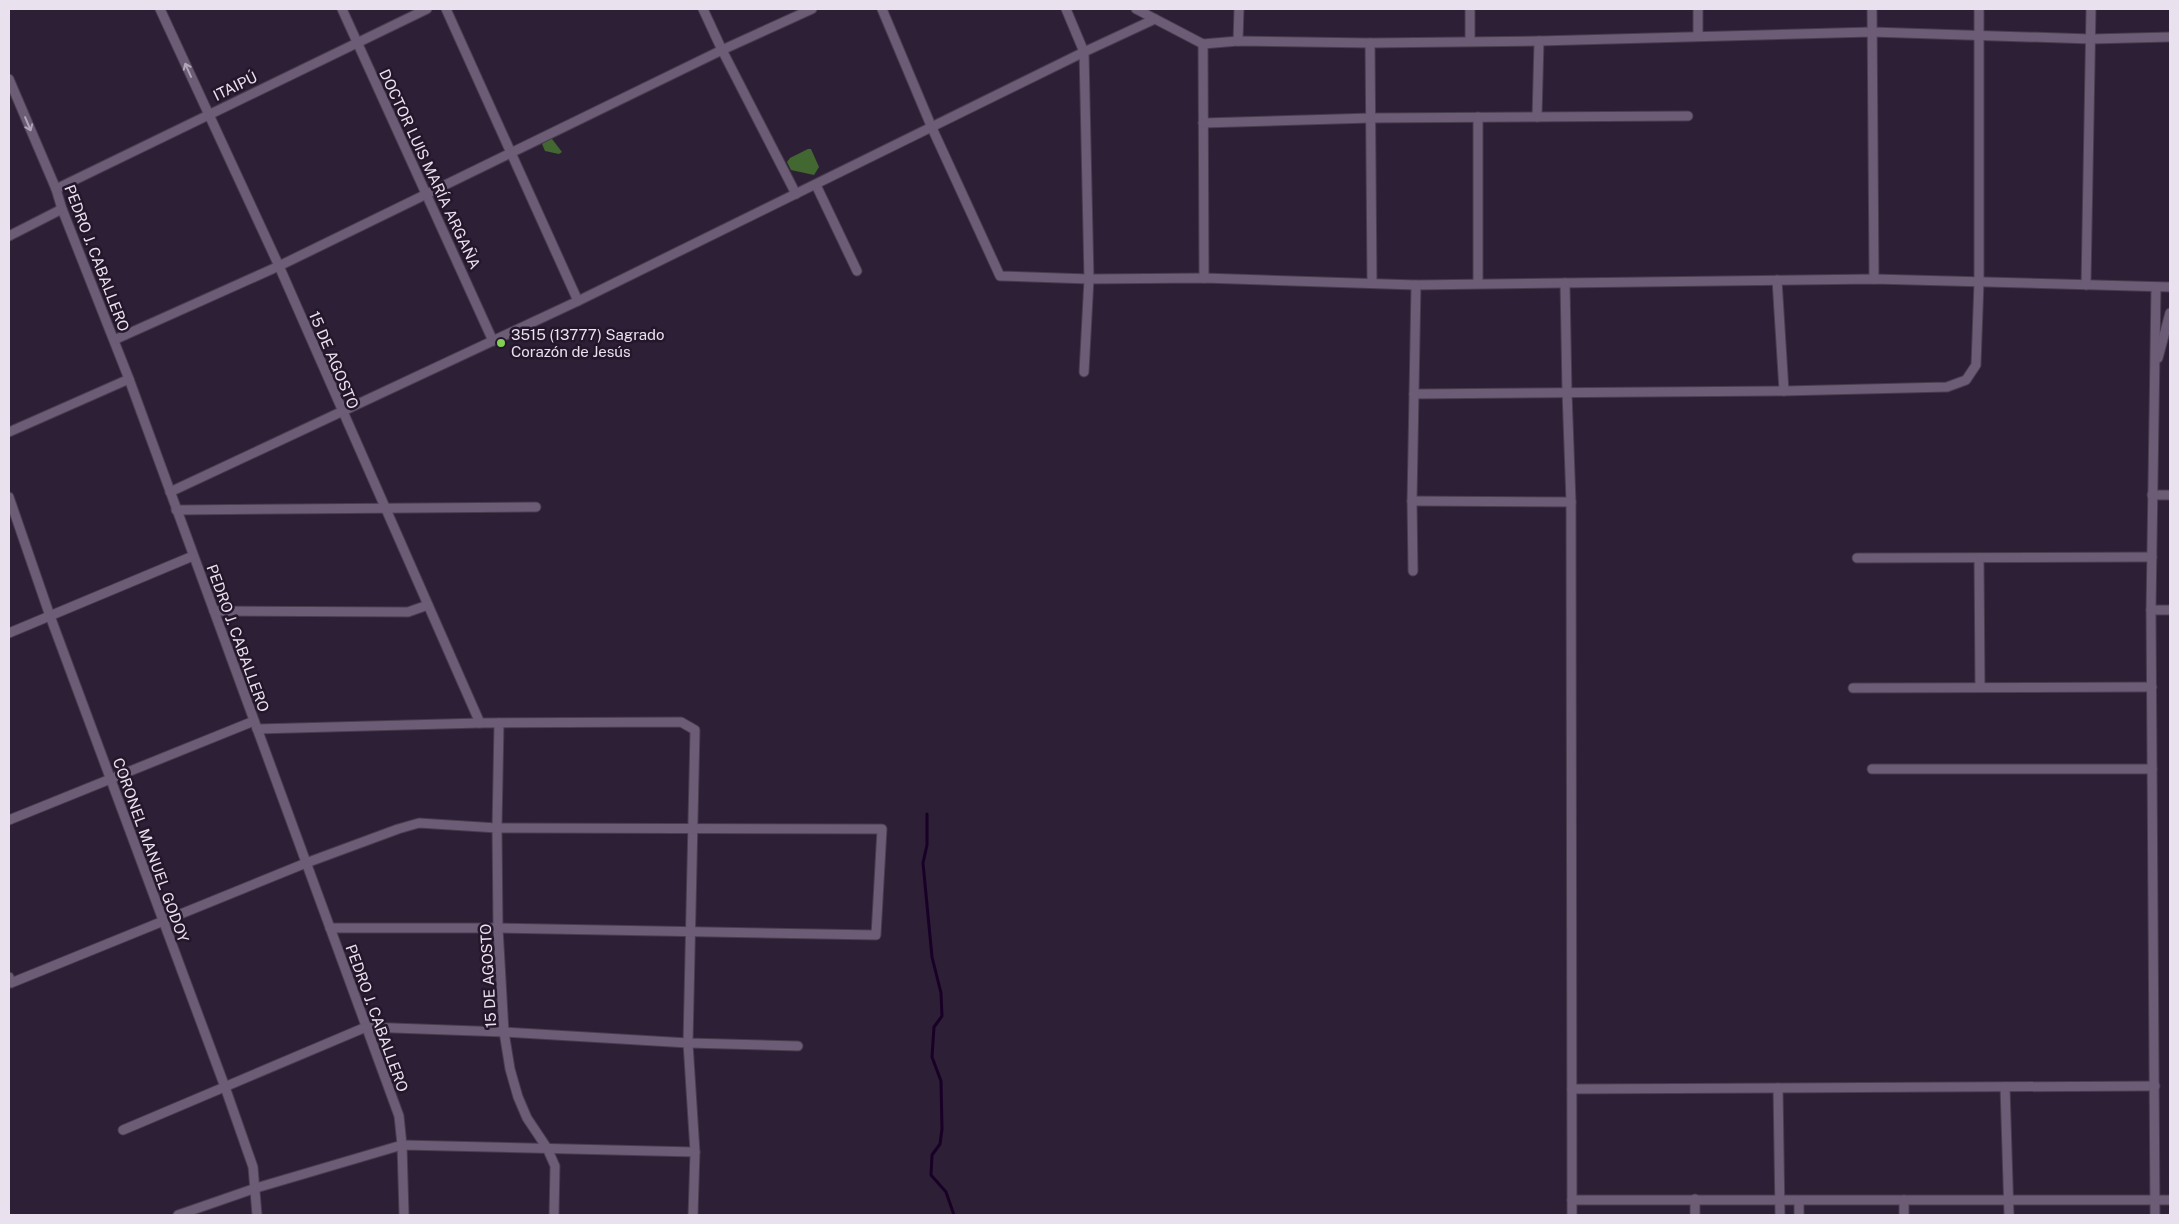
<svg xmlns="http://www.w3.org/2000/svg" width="2179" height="1224" font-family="'Public Sans',sans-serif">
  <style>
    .forest { fill: #436730 }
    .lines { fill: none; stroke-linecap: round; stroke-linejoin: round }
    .stream { stroke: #190027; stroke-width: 3 }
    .minor-casing { stroke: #483c4f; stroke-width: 11 }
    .minor { stroke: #6c5c75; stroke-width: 9 }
    .oneway { stroke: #b1a5b8 }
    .poi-dot { fill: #80d051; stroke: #24162b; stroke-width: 2 }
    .labels { text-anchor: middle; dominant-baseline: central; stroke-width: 5; stroke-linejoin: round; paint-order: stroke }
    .street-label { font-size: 15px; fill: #eae1ef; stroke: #24162b }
    .poi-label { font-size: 15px; fill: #eae1ef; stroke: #24162b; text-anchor: start }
  </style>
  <rect width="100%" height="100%" fill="#2d1f35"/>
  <g class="forest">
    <path d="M548,138l4,1 10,13 -3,2 -14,-3 -3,-7z"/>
    <path d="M808,149h3l8,18 -5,8 -23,-5 -4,-8 3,-4z"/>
  </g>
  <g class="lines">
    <path class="stream" d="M927,814v31l-4,18 9,94 9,36 1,23 -8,11 -2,30 9,24 1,48 -2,15 -8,11 -1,20 15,17 8,23"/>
    <g class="minor-casing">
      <g id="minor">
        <path d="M160,9l119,257 201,457"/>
        <path d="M342,9l151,332"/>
        <path d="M446,9l132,292"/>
        <path d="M703,9l19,41 74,144"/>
        <path d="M882,9l50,119 68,148 89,3 115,-1 212,7 458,-6 296,8"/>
        <path d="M1066,9l18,43 5,227 -5,93"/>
        <path d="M1136,9l67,35 35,-3 132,2 169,-2 333,-9 219,7 79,-2"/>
        <path d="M1470,9v31"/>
        <path d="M1698,9v27"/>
        <path d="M1872,9l2,270"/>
        <path d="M1238,41l1,-32"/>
        <path d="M1370,43l2,240"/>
        <path d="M1203,44l1,234"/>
        <path d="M9,79l47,110 6,20 67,170 270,737 3,29 2,70"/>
        <path d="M1537,117l2,-76"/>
        <path d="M1203,123l168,-5 317,-2"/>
        <path d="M816,185l41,86"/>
        <path d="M56,189l371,-180"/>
        <path d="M9,236l53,-27"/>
        <path d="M1777,280l7,111 163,-4 19,-7 10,-15 3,-83v-273"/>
        <path d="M1478,283v-166"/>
        <path d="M1565,283l2,109 4,110 1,713"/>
        <path d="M2086,285l5,-276"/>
        <path d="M114,340l165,-74 443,-216 90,-41"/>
        <path d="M2158,358l12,-45"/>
        <path d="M1414,394l370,-3"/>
        <path d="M9,432l120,-53"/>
        <path d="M170,492l408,-191 506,-249 71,-33"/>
        <path d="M2152,495h18"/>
        <path d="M9,497l41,119 175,471 28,80 4,48"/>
        <path d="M1412,501l159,1"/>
        <path d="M176,510l360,-3"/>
        <path d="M1857,558l295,-1"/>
        <path d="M1979,558l1,129"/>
        <path d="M1413,571l-1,-70 4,-216"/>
        <path d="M2151,610h19"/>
        <path d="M214,611l194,1 20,-7"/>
        <path d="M9,633l184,-77"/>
        <path d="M1853,688l299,-1"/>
        <path d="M499,723l-2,105 1,100 6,104 6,37 8,28 9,21 20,30 8,18 -1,49"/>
        <path d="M257,729l223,-6 201,-1 14,8 -7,313 7,109"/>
        <path d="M1872,769h280"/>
        <path d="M9,820l245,-99"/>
        <path d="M9,977l2,6 295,-120 92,-34 21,-6 78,5 385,1 -6,106 -378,-7h-168"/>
        <path d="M2005,1087l4,128"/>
        <path d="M1778,1088l2,127"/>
        <path d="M1572,1089l583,-3"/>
        <path d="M123,1130l243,-103 138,5 184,11 110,3"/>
        <path d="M1695,1199v16"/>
        <path d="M1572,1200h598"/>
        <path d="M1799,1201v14"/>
        <path d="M178,1215l78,-27 146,-43 293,7 -2,63"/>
        <path d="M1904,1215v-15"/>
        <path d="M2155,1215l-4,-605 5,-323"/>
      </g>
    </g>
    <use href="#minor" class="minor"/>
  </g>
  <defs><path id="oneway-shaft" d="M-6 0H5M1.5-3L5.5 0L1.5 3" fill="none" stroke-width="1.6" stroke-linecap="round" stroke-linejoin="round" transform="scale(1.25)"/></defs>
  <g class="oneway">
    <use href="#oneway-shaft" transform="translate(188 70) rotate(-114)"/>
    <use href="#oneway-shaft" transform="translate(28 124) rotate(67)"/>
  </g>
  <circle class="poi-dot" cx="501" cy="343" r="5"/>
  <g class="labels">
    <g class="street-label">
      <text transform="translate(235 86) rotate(-26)">ITAIPÚ</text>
      <text transform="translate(430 169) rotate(65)">DOCTOR LUIS MARÍA ARGAÑA</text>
      <text transform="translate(97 258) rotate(69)">PEDRO J. CABALLERO</text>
      <text transform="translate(334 360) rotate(67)">15 DE AGOSTO</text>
      <text transform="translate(238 638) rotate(70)">PEDRO J. CABALLERO</text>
      <text transform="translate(151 850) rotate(70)">CORONEL MANUEL GODOY</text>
      <text transform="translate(488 976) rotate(-93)">15 DE AGOSTO</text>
      <text transform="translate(377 1018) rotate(70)">PEDRO J. CABALLERO</text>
    </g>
    <g class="poi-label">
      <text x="511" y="334">3515 (13777) Sagrado<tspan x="511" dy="17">Corazón de Jesús</tspan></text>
    </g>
  </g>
  <rect width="2179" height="1224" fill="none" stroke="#eae1ef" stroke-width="20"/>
</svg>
